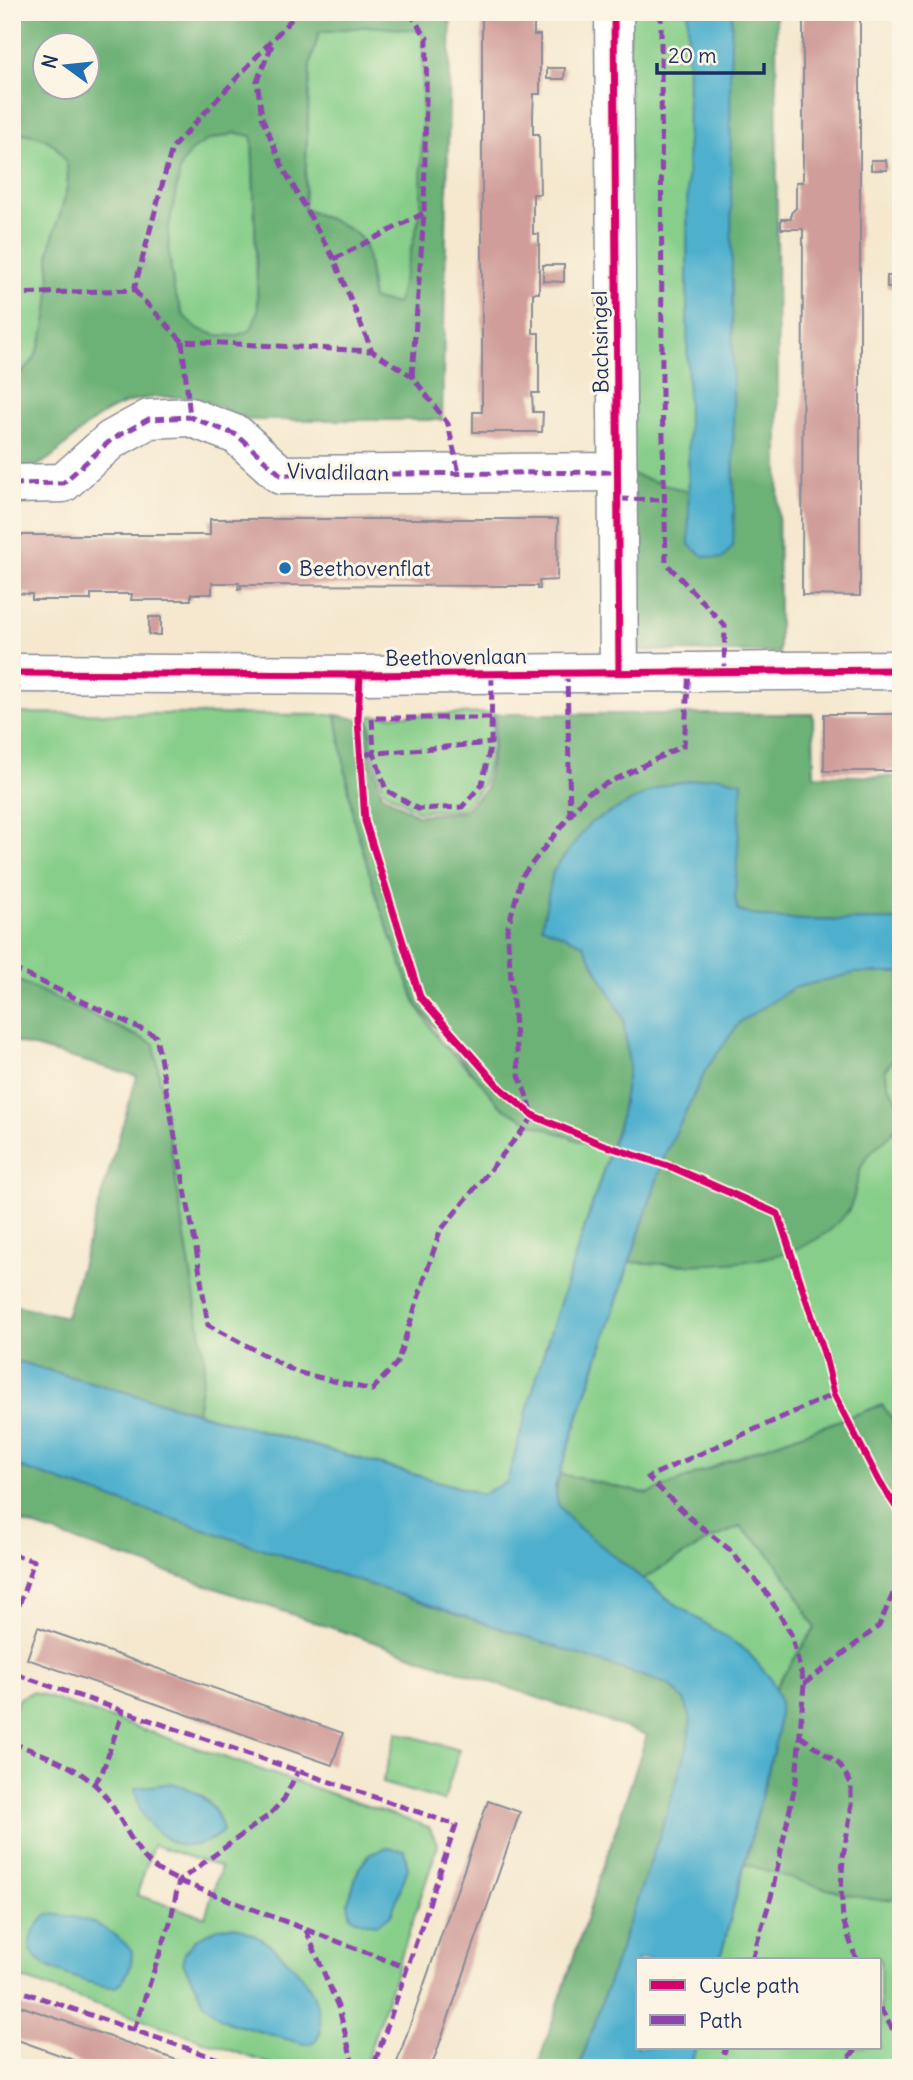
<svg xmlns="http://www.w3.org/2000/svg" width="913" height="2080" font-family="Delius,sans-serif">
  <style>
    .green { fill: #86ce89; stroke: #507e74; stroke-width: 2; fill-rule: evenodd }
    .forest { fill: #6cb175; stroke: #44706a; stroke-width: 2; fill-rule: evenodd }
    .water { fill: #4fb0ce; stroke: #357096; stroke-width: 2 }
    .building { fill: #d09d9a }
    .lines { fill: none; stroke-linecap: round; stroke-linejoin: round }
    .minor-casing { stroke: #888c96; stroke-width: 41 }
    .minor { stroke: #fff; stroke-width: 38 }
    .quiet { stroke: #8e44ad; stroke-width: 5; stroke-dasharray: 10 5; stroke-linecap: butt }
    .cycleway-casing { stroke: #fcf5e5; stroke-width: 11 }
    .cycleway { stroke: #d6006c; stroke-width: 7 }
    .poi-dot { fill: #1f6fb2; stroke: #fcf5e5; stroke-width: 2.5 }
    .labels { text-anchor: middle; dominant-baseline: central; stroke-width: 6; stroke-linejoin: round; paint-order: stroke }
    .street-label { font-size: 21px; fill: #1b2f5e; stroke: #fcf5e5 }
    .poi-label { font-size: 21px; fill: #1b2f5e; stroke: #fcf5e5; text-anchor: start }
  </style>
  <rect width="100%" height="100%" fill="#fcf5e5"/>
  <filter id="ink" filterUnits="userSpaceOnUse"><feTurbulence type="fractalNoise" baseFrequency=".0143" numOctaves="2"/><feDisplacementMap in="SourceGraphic" scale="14" xChannelSelector="R" yChannelSelector="G"/><feConvolveMatrix kernelMatrix="1 2 1 2 8 2 1 2 1" color-interpolation-filters="sRGB"/></filter>
  <filter id="wash" filterUnits="userSpaceOnUse"><feTurbulence type="fractalNoise" baseFrequency=".00686" numOctaves="4" result="noise"/><feDisplacementMap in="SourceGraphic" scale="28" xChannelSelector="R" yChannelSelector="G"/><feGaussianBlur stdDeviation="1.57" result="paint"/><feColorMatrix in="noise" values="0 0 0 0 0 0 0 0 0 0 0 0 0 0 0 0 0 1.4 0 .05"/><feComposite in="paint" operator="in"/></filter>
  <g filter="url(#wash)">
    <rect width="100%" height="100%" fill="#f5e8cf"/>
    <g class="green">
      <path d="M629,12h59l1,480 -59,-18z"/>
      <path d="M369,26l54,5 -2,180 -24,93 -25,-5c-2,-15 -2,-50 -12,-61 -11,-13 -40,-22 -56,-29l6,-144 9,-33z"/>
      <path d="M12,132c21,2 39,4 51,24 15,25 -9,67 -13,94 -2,12 0,25 0,38 -1,25 -8,82 -38,89z"/>
      <path d="M236,133l16,3 6,175 -7,19 -15,6 -21,-1 -19,-7 -13,-13 -9,-24 -5,-37 -1,-23 13,-66 11,-15 16,-10z"/>
      <path d="M12,713l324,2 18,106 25,83 38,102 23,35 57,57 87,44 25,10 -67,206 -34,124 -25,12 -286,-82 8,-50 -51,-318 -142,-66z"/>
      <path d="M494,713l-2,35 -9,37 -22,25 -44,1 -33,-21 -12,-39 -2,-35z"/>
      <path d="M901,1051v56l-13,-22 -3,-16z"/>
      <path d="M901,1118v313l-19,-26 -136,49 -98,40 -88,-20 70,-212 56,3 56,-4 32,-6 32,-10 42,-33 13,-46 9,-14 23,-20z"/>
      <path d="M740,1527l26,22 27,38 22,41 -41,61 -4,-11 -127,-99 68,-40z"/>
      <path d="M33,1692l396,135 9,18 -74,223h-82l-270,-93v-258l7,-19zM172,1783c25,7 46,21 51,48l-11,9 -45,-1 -26,-27zM153,1845l68,22 -16,50 -68,-22zM359,1868h49l-17,47 -40,2 -3,-15zM252,1933l32,24 26,31 11,44 -9,12h-8l-74,-21z"/>
      <path d="M397,1732l62,18 -15,51 -62,-18z"/>
      <path d="M745,1864l145,35 11,-6v175h-25l-10,-4 -3,4h-173l6,-21h184v-88h-160z"/>
    </g>
    <g class="forest">
      <path d="M12,12h439l-9,408h-195c-48,-28 -107,-34 -154,1 -25,19 -47,50 -81,52v-96c30,-7 37,-64 38,-89 0,-13 -2,-26 0,-38 4,-27 28,-69 13,-94 -12,-20 -30,-22 -51,-24zM369,26l54,5 -2,180 -24,93 -25,-5c-2,-15 -2,-51 -12,-61 -12,-13 -40,-22 -56,-29l6,-143 9,-34zM46,46h42v42h-42zM236,133l16,3 6,175 -7,19 -15,6 -21,-1 -19,-7 -13,-13 -9,-24 -5,-37 -1,-23 13,-66 11,-15 16,-10z"/>
      <path d="M732,12h44l3,641 -150,-3 1,-176 59,18v53l41,-474z"/>
      <path d="M496,714h317l1,61 87,2v143c-48,-1 -118,5 -163,-9l-4,-14 -151,47 40,73 6,49 -9,54 -11,32 -75,-28 -34,-18 -83,-101 -38,-101 -25,-83 -18,-106 33,6 1,33 12,40 35,21 46,-3 23,-24 7,-38z"/>
      <path d="M855,973h46v78l-16,18c1,5 1,12 3,16 3,8 11,15 13,23 5,24 -29,37 -38,55 -8,15 -6,37 -17,51 -45,58 -151,52 -216,48l35,-107 41,-86 34,-47 53,-34z"/>
      <path d="M12,978l142,66 51,318 -8,50 -185,-52v-56l54,13 71,-241 -125,-35z"/>
      <path d="M882,1405l19,26v462c-3,2 -6,4 -10,6 -24,7 -117,-27 -146,-35l32,-129 3,-34 -6,-12 41,-61 -22,-41 -27,-38 -26,-22 -29,12 -68,40c-20,-15 -79,-55 -86,-78 -2,-10 0,-18 3,-27l88,20 98,-40z"/>
      <path d="M12,1465l658,220 15,16 6,18 -4,29 -25,80 -83,240h-42l110,-333 -635,-216z"/>
    </g>
    <g class="water">
      <path d="M688,12h44l-2,59 4,437 -1,38 -11,13 -19,-3 -14,-11 -2,-244z"/>
      <path d="M715,776l27,6 -7,115 3,14c44,14 116,8 163,9v53h-46l-62,15 -53,34 -34,47 -41,86 -110,332 3,17 15,19 92,74 82,54 23,27 10,23 -3,34 -57,224h-82v88h58l-6,21h-111l83,-240 25,-80 4,-29 -6,-18 -15,-16 -658,-220v-105l470,134 25,-12 35,-124 78,-238 9,-54 -6,-49 -40,-73 -41,-18 11,-55 37,-48 71,-37z"/>
      <path d="M172,1783c25,7 45,21 51,48 -10,8 -22,15 -36,15 -17,0 -41,-21 -47,-36 -2,-7 -4,-15 -5,-22z"/>
      <path d="M386,1848l18,2 4,18 -17,47 -14,9 -11,-1 -15,-6 -3,-15 11,-34 11,-14z"/>
      <path d="M48,1914c33,1 62,11 84,37 0,16 -4,25 -16,36 -15,0 -28,-5 -43,-10 -35,-12 -63,-28 -25,-63z"/>
      <path d="M234,1926c19,7 37,18 51,32 8,8 18,19 24,29 9,14 22,58 -5,57l-74,-21 -10,-5 -16,-15 -21,-40 1,-10 12,-14 22,-11z"/>
    </g>
    <g id="blocks">
      <g class="building">
        <path d="M482,12h52v23h6v59h-6l-1,20v20h6l1,60h-7v40h6v59h-6v40h6v60h-7l1,19h10l-1,20h-69v-20h9z"/>
        <path d="M803,12h57v584l-58,-1 1,-366h-22v-10h10v-6l5,-5v-26h7z"/>
        <path d="M547,68h18l-1,11h-17z"/>
        <path d="M871,160h15l1,10h-16z"/>
        <path d="M543,265h21v17l-21,-1z"/>
        <rect x="887" y="276" width="12" height="12"/>
        <path d="M210,519h348l-1,61 -18,1 1,8h-3v-3l-296,-1v3l-3,1 1,-6h-27v11h-21v6h-60l1,-6h-41v6h-59v-6l-20,-1v-58h198z"/>
        <rect x="149" y="617" width="12" height="18"/>
        <rect x="824" y="714" width="77" height="57"/>
        <path d="M38,1627l305,106 -11,32 -305,-106z"/>
        <path d="M488,1801l32,11 -89,256h-36z"/>
        <path d="M12,2003l185,64v1h-101l-84,-30z"/>
      </g>
    </g>
  </g>
  <g filter="url(#ink)">
    <use href="#blocks" fill-opacity="0" stroke="#888c96" stroke-width="2"/>
    <g class="lines">
      <g class="minor-casing">
        <g id="minor">
          <path d="M614,12l5,660"/>
          <path d="M12,484l51,-1 48,-43 38,-21 41,-2 47,18 44,40 337,-3"/>
          <path d="M12,673l348,2 541,-5"/>
        </g>
      </g>
      <use href="#minor" class="minor"/>
      <g class="quiet">
        <path d="M409,12l18,26 -3,175 -12,163"/>
        <path d="M661,12l1,384 4,167 59,63 -1,45"/>
        <path d="M272,45l-15,36 5,36 20,49 52,93 38,92"/>
        <path d="M334,259l90,-46"/>
        <path d="M134,290l48,51 190,10 40,25 36,48 11,49"/>
        <path d="M12,294l122,-4 38,-142 126,-136"/>
        <path d="M182,341l8,76"/>
        <path d="M12,484l51,-1 48,-43 38,-21 41,-2 47,18 44,40 337,-3"/>
        <path d="M619,499l46,1"/>
        <path d="M567,672l3,144"/>
        <path d="M491,718h-119l2,35 12,37 32,19 44,-2 20,-23 9,-41 1,-69"/>
        <path d="M366,754l125,-11"/>
        <path d="M12,968l144,68 40,212 12,77 88,47 76,18 25,-27 43,-132 94,-115 -15,-41 -12,-145 15,-54 66,-83 96,-48 5,-74"/>
        <path d="M12,1554l22,7 -22,65"/>
        <path d="M804,1684l75,-58 22,-51"/>
        <path d="M12,1691l6,-16 438,150 -83,243"/>
        <path d="M800,1736l39,28 12,19v28l-8,46 -2,32 2,31 13,39"/>
        <path d="M12,1743c28,10 60,21 82,41 26,23 34,62 61,84 7,5 16,9 24,13l228,87"/>
        <path d="M94,1784l8,-11 21,-62"/>
        <path d="M306,1930l33,79 15,59"/>
        <path d="M752,1959l19,-62 25,-116 8,-97 -13,-50 -23,-39 -39,-46 -39,-31 -42,-41 186,-83"/>
        <path d="M12,1988l232,80"/>
        <path d="M880,2008l21,35"/>
        <path d="M134,2030l36,-107 9,-42 90,-66 15,-16 14,-28"/>
        <path d="M719,2068l7,-21"/>
        <path d="M839,2068l19,-21"/>
      </g>
      <g class="cycleway-casing">
        <g id="cycleway">
          <path d="M614,12l5,660"/>
          <path d="M12,673l348,2 541,-5"/>
          <path d="M360,675l-2,45 7,101 55,176 82,93 32,26 67,28 73,24 104,46 46,139 10,41 46,89 21,31"/>
        </g>
      </g>
      <use href="#cycleway" class="cycleway"/>
    </g>
  </g>
  <circle class="poi-dot" cx="285" cy="568" r="7"/>
  <g class="labels">
    <g class="street-label">
      <text transform="translate(600 342) rotate(-91)">Bachsingel</text>
      <text transform="translate(338 472) rotate(1)">Vivaldilaan</text>
      <text transform="translate(456 657) rotate(-1)">Beethovenlaan</text>
    </g>
    <g class="poi-label">
      <text x="299" y="568">Beethovenflat</text>
    </g>
  </g>
  <rect width="913" height="2080" fill="none" stroke="#fcf5e5" stroke-width="42"/>
  <rect x="636" y="1958" width="245" height="91" fill="#fcf5e5" stroke="#a2a6af" stroke-width="2"/>
  <rect x="650" y="1980" width="35" height="10" fill="#d6006c" stroke="#a2a6af" stroke-width="2"/>
  <text x="699" y="1993" font-size="21" fill="#1b2f5e">Cycle path</text>
  <rect x="650" y="2015" width="35" height="10" fill="#8e44ad" stroke="#a2a6af" stroke-width="2"/>
  <text x="699" y="2028" font-size="21" fill="#1b2f5e">Path</text>
  <g transform="translate(66 66) rotate(285)"><circle r="33" fill="#fcf5e5" stroke="#a2a6af" stroke-width="2"/>
  <path d="M0-5L12 26L0 18L-12 26Z" fill="#1f6fb2"/>
  <text y="-10" font-size="19" font-weight="bold" text-anchor="middle" fill="#1b2f5e">N</text>
  </g>
  <path d="M657 63v10h107v-10" fill="none" stroke="#1b2f5e" stroke-width="3.5"/>
  <text x="668" y="63" font-size="21" fill="#1b2f5e" stroke="#fcf5e5" stroke-width="5" paint-order="stroke">20 m</text>
</svg>
